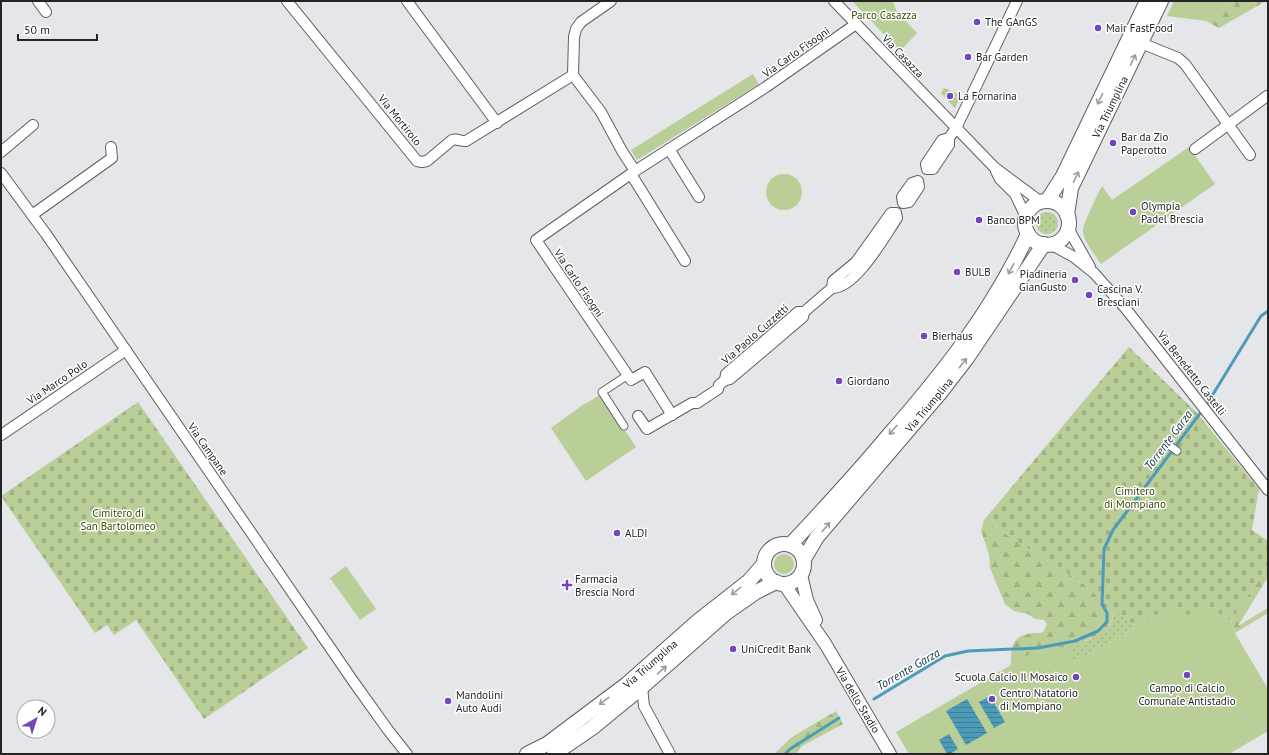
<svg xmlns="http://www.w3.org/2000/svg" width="1269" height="755" font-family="'PT Sans',sans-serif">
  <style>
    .green { fill: #bace98 }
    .forest { fill: url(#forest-firs) }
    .cemetery { fill: url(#cemetery-stones) }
    .garden { fill: url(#garden-dots) }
    .water { fill: url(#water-rules) }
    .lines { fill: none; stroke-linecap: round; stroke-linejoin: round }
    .stream { stroke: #4e9bb9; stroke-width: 3 }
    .pedestrian-casing { stroke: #5e5f62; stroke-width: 9 }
    .minor-casing { stroke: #5e5f62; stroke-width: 12 }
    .tertiary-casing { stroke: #5e5f62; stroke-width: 14 }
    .secondary-casing { stroke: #5e5f62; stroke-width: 16 }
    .pedestrian { stroke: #fff; stroke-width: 7 }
    .minor { stroke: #fff; stroke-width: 10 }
    .tertiary { stroke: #fff; stroke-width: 12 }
    .secondary { stroke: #fff; stroke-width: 14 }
    .oneway { stroke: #9c9c9d }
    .poi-dot { fill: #7345be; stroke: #fff; stroke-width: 1.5 }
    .labels { text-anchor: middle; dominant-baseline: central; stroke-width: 3; stroke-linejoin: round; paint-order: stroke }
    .park-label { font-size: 11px; fill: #394c03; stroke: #fff }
    .poi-label { font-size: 11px; fill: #232425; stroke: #fff; text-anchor: start }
    .street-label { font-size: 11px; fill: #232425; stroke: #fff }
    .water-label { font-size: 12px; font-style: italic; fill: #0e3340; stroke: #fff }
  </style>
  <defs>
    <pattern id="forest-firs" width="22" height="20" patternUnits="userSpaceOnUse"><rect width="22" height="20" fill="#bace98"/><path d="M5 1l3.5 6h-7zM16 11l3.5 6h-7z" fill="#a0b183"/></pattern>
    <pattern id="cemetery-stones" width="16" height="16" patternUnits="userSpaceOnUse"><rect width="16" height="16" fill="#bace98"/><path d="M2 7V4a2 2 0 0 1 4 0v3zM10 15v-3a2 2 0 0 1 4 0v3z" fill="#a0b183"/></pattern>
    <pattern id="garden-dots" width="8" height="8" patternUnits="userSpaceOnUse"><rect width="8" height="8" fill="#bace98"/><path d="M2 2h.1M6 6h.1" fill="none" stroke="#a0b183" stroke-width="1.8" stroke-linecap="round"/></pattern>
    <pattern id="water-rules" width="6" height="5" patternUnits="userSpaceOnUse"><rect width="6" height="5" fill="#4e9bb9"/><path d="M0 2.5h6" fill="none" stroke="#407e96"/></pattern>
  </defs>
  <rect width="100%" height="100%" fill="#e4e6e9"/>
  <g class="green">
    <path d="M852,1h41l4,11 20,21 -17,18z"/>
    <path d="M1174,1h61l-29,20 -39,-5z"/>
    <path d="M753,74l6,10 -122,76 -6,-10z"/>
    <path d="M1189,147l26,37 -114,80c-6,-10 -16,-20 -18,-32 -1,-7 15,-38 19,-46l10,14z"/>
    <circle cx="784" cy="192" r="18"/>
    <path d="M601,394l35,53 -50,34 -35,-53 33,-24 3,-1z"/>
    <circle cx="784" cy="564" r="10"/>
    <path d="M346,566l30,43 -16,11 -30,-42z"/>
    <path d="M1201,602l30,19 4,12 33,56v42l-39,23h-320l-13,-22 134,-78 37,-7 8,15 58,-33 2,-4 40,-19 10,6z"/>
  </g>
  <g class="forest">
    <path d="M1235,1h31l-47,27 -13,-7z"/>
    <path d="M984,520l101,65 29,26 -3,12 -7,9 -30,14 -44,8 -19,12c0,-14 -1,-29 17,-32 5,-2 10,0 15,-2l4,-8 -3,-4 -9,-1 -7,-5 -14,-3 -9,-7 -15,-36 -1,-14 -8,-23z"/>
    <path d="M1268,564v13l-30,49 30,-18v5l-33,20 -4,-12z"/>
    <path d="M836,711l7,13 -41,22 -6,8h-22l18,-17z"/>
  </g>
  <g class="cemetery">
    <path d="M1129,347l67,65 63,77 -7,41 16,11v23l-37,57 -30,-19 -8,12 -8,1v-3l-10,-6 -40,19 -21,-14 -29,-26 -101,-65z"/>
    <path d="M138,402l170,246 -104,71 -68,-99 -22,15 -7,-10 -12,8 -94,-137z"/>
  </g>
  <g class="garden">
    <path d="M944,88l17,7 -6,13 -14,-15z"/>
    <circle cx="1047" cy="223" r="11"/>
    <path d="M1114,611l21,14 -2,4 -58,33 -8,-15c13,-3 38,-12 44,-24 2,-3 2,-8 3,-12z"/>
  </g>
  <g class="water">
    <path d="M990,696l15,26 -11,6 -15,-26z"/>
    <path d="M967,699l20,34 -21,12 -20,-34z"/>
    <path d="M949,734l9,15 -8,5h-3l-8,-14z"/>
  </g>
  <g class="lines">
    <g class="stream">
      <path d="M874,699l71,-43 23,-5 70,-3 37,-7 23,-10 9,-9v-9l-5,-9 2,-55 9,-19 94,-126 54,-88 7,-5"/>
      <path d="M785,754l5,-5 49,-31"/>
    </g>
    <g class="pedestrian-casing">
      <g id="pedestrian">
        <path d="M624,426l-22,-34 26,-17"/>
        <path d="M1169,445l8,6"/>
      </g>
    </g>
    <g class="minor-casing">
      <g id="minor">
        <path d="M38,1l8,11"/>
        <path d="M287,1l130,160 5,1 5,-1 25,-21c5,-2 9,2 14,1l107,-66"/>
        <path d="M407,1l90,122"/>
        <path d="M611,1l-30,21 -5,7 -2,8 -1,38 28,37 21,39 13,20"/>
        <path d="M834,1l160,166 47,35"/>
        <path d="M1141,43l37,15 7,6 65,91"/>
        <path d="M949,138v7l-16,24h-6l-1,-5 16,-24 7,-2 7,-10 61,-127"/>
        <path d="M669,149l30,48"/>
        <path d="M1195,149l72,-53"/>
        <path d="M1,152l32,-27"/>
        <path d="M996,171l4,8 15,15 11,23"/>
        <path d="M1,173l45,61 307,447 35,49 19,24"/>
        <path d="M631,174l54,87"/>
        <path d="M918,181l1,6 -10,15 -6,1 -1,-6 10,-14z"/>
        <path d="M891,213h5l1,5c-13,19 -41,70 -65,70l1,-7 23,-19z"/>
        <path d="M32,215l80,-57 -1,-11"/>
        <path d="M1068,228l22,39"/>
        <path d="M1050,244l24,13 20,16 32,36 142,181"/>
        <path d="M798,312h6l-1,5 -73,62 -5,1 1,-6z"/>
        <path d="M804,312l28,-24"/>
        <path d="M672,415l-27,-43 -14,8 -95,-140 99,-69 131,-84 90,-63"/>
        <path d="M638,416l9,13 45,-26h5l21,-14 1,-4 6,-5"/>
        <path d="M1,435l125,-85"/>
        <path d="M642,687l2,19 26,48"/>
      </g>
    </g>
    <g class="tertiary-casing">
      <g id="tertiary">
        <path d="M801,575l6,25 9,20"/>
        <path d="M784,584l42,61 64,109"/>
      </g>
    </g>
    <g class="secondary-casing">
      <g id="secondary">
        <path d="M1047,201l16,-25 84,-175"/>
        <circle cx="1047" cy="223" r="22"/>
        <path d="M1067,215l4,-27 90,-187"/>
        <circle cx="784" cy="564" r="20"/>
        <path d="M791,544c33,-35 66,-71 97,-108 56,-64 104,-125 140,-202"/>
        <path d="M804,559l13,-22 123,-144 27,-35 77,-114"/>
        <path d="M527,754l20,-10 80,-60 71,-63 51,-40 15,-17"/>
        <path d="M554,754l38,-26 50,-41 84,-74 30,-21 20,-10"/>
      </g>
    </g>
    <use href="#pedestrian" class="pedestrian"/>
    <use href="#minor" class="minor"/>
    <use href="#tertiary" class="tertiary"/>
    <use href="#secondary" class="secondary"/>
  </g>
  <defs><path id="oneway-shaft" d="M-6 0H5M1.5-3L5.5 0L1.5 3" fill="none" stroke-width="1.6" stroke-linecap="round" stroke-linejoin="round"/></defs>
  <g class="oneway">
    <use href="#oneway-shaft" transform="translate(1133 60) rotate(-64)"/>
    <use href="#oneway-shaft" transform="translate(1100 99) rotate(116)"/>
    <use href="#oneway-shaft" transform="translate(1076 177) rotate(-65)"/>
    <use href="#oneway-shaft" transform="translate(1011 269) rotate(118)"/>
    <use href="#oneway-shaft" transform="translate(963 363) rotate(-52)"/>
    <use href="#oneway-shaft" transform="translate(893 430) rotate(131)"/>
    <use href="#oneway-shaft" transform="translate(826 527) rotate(-50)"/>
    <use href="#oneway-shaft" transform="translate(736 591) rotate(142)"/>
    <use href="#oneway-shaft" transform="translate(662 670) rotate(-41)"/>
    <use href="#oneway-shaft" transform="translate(604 701) rotate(143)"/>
  </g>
  <g class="poi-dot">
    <circle cx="977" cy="22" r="4"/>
    <circle cx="1098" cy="28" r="4"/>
    <circle cx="968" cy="57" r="4"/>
    <circle cx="950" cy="96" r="4"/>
    <circle cx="1113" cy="143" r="4"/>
    <circle cx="1133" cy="212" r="4"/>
    <circle cx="979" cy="220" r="4"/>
    <circle cx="957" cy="272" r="4"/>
    <circle cx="1075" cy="280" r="4"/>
    <circle cx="1089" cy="295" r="4"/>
    <circle cx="924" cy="336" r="4"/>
    <circle cx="839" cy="381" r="4"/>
    <circle cx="617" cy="533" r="4"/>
    <path d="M565 579h4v4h4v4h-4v4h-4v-4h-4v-4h4z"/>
    <circle cx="733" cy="649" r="4"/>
    <circle cx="1187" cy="675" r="4"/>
    <circle cx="1076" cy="677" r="4"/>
    <circle cx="992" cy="699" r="4"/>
    <circle cx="448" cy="701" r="4"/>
  </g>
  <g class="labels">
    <g class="park-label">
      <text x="884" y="15">Parco Casazza</text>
      <text x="1135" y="491">Cimitero<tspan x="1135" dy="13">di Mompiano</tspan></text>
      <text x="118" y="513">Cimitero di<tspan x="118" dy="13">San Bartolomeo</tspan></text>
    </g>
    <g class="poi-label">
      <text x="985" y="22">The GAnGS</text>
      <text x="1106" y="28">Mair FastFood</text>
      <text x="976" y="57">Bar Garden</text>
      <text x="958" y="96">La Fornarina</text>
      <text x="1121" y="137">Bar da Zio<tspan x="1121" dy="13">Paperotto</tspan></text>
      <text x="1141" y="206">Olympia<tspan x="1141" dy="13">Padel Brescia</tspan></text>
      <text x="987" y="220">Banco BPM</text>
      <text x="965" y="272">BULB</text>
      <text x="1067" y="274" text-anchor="end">Piadineria<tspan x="1067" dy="13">GianGusto</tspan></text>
      <text x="1097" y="289">Cascina V.<tspan x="1097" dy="13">Bresciani</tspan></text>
      <text x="932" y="336">Bierhaus</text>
      <text x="847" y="381">Giordano</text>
      <text x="625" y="533">ALDI</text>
      <text x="575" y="579">Farmacia<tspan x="575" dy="13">Brescia Nord</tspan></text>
      <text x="741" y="649">UniCredit Bank</text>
      <text x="1068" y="677" text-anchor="end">Scuola Calcio Il Mosaico</text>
      <text x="1187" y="688" text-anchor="middle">Campo di Calcio<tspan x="1187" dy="13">Comunale Antistadio</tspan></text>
      <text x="1000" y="693">Centro Natatorio<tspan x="1000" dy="13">di Mompiano</tspan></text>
      <text x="456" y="695">Mandolini<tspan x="456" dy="13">Auto Audi</tspan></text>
    </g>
    <g class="street-label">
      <text transform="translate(796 52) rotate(-35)">Via Carlo Fisogni</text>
      <text transform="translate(903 56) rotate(46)">Via Casazza</text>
      <text transform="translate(1110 107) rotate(-64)">Via Triumplina</text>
      <text transform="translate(400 120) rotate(51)">Via Mortirolo</text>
      <text transform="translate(579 283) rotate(56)">Via Carlo Fisogni</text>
      <text transform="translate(755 334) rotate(-41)">Via Paolo Cuzzetti</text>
      <text transform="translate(1192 373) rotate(52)">Via Benedetto Castelli</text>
      <text transform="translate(57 382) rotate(-34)">Via Marco Polo</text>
      <text transform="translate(929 405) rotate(-50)">Via Triumplina</text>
      <text transform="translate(208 449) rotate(55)">Via Campane</text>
      <text transform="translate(650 664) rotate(-41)">Via Triumplina</text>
      <text transform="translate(858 700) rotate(59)">Via dello Stadio</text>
    </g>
    <g class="water-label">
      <text transform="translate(1168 440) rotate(-53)">Torrente Garza</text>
      <text transform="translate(908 669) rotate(-30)">Torrente Garza</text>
    </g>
  </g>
  <rect width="1269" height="755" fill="none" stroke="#232425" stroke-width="4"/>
  <g transform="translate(36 719) rotate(39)"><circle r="19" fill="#ffffff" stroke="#a7a7a8"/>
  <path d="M0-3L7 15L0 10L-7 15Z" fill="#7345be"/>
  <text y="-6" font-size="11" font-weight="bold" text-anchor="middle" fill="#232425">N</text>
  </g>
  <path d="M18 34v6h79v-6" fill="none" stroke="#232425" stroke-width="2"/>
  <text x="24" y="34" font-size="12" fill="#232425" stroke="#ffffff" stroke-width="3" paint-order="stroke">50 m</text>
</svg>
